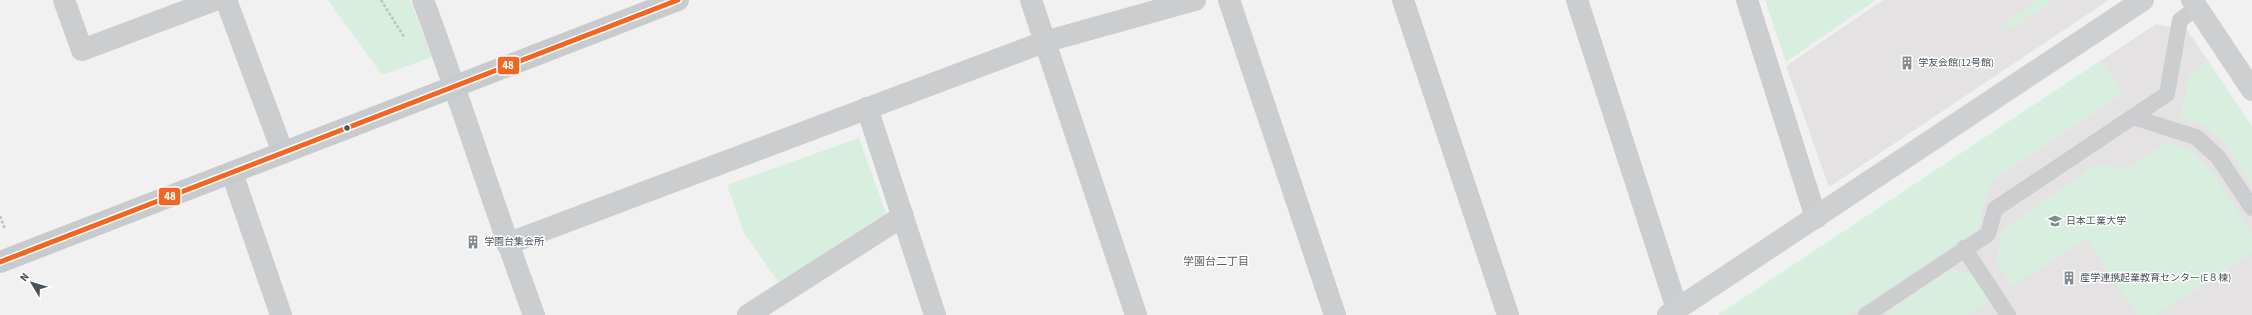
<svg xmlns="http://www.w3.org/2000/svg" width="2252" height="315" font-family="'Source Sans 3','Noto Sans JP',sans-serif">
  <style>
    .education { fill: #e4e2e3 }
    .green { fill: #d8efe0 }
    .lines { fill: none; stroke-linecap: round; stroke-linejoin: round }
    .path { stroke: #bac4c1; stroke-width: 2.5; stroke-dasharray: 3 2; stroke-linecap: butt }
    .lane { stroke: #cbcdcf; stroke-width: 16 }
    .street { stroke: #cbcdcf; stroke-width: 22 }
    .secondary { stroke: #cdcfd1; stroke-width: 22 }
    .primary { stroke: #c8cbce; stroke-width: 22 }
    .bus-1-casing { stroke: #fff; stroke-width: 8 }
    .bus-1 { stroke: #f26522; stroke-width: 5 }
    .bus-dot { fill: #49535d; stroke: #fff; stroke-width: 1.5 }
    .labels { text-anchor: middle; dominant-baseline: central; stroke-width: 3; stroke-linejoin: round; paint-order: stroke }
    .poi-label { font-size: 10px; fill: #49535d; stroke: #fff; text-anchor: start }
    .neighbourhood-label { font-size: 11px; fill: #5d6165; stroke: #fff }
    .line-badge { stroke: #fff; stroke-width: 1.5 }
    .badge-label { font-size: 11px; text-anchor: middle; font-weight: bold; fill: #fff }
  </style>
  <rect width="100%" height="100%" fill="#f2f1f1"/>
  <g class="education">
    <path d="M1883,0h226l-280,187 -43,-121z"/>
    <path d="M2156,24l32,7 64,96v188h-534z"/>
  </g>
  <g class="green">
    <path d="M328,0h82l22,57 -50,18z"/>
    <path d="M1765,0h111l-90,62z"/>
    <path d="M2038,0h16l-45,30 -5,-7z"/>
    <path d="M2101,60l22,33 -132,88 -14,49 -128,85h-131z"/>
    <path d="M2208,62l44,65v58l-27,-41 -21,-19 -24,-8 9,-41z"/>
    <path d="M859,138l27,75 -107,70 -35,-50 -17,-48z"/>
    <path d="M2167,142l23,8 22,22 40,61v20l-95,62h-20l-51,-76 -74,47 -16,-23 6,-33 94,-65 32,3z"/>
    <path d="M1952,269l20,5 18,26 -22,15h-84z"/>
  </g>
  <g class="lines">
    <g class="path">
      <path d="M381,0l23,37"/>
      <path d="M0,216l5,13"/>
    </g>
    <g class="lane">
      <path d="M2133,117l63,20 22,20 34,51"/>
      <path d="M1964,248l44,67"/>
      <path d="M1866,315l122,-81 7,-25 172,-115 13,-74 17,-12"/>
    </g>
    <g class="street">
      <path d="M64,0l18,50 133,-50"/>
      <path d="M226,0l57,153"/>
      <path d="M423,0c39,104 72,211 111,315"/>
      <path d="M1031,0l105,315"/>
      <path d="M1229,0l106,315"/>
      <path d="M1403,0l105,315"/>
      <path d="M1577,0l100,309"/>
      <path d="M1747,0l69,218"/>
      <path d="M867,108l68,207"/>
      <path d="M232,173l49,142"/>
      <path d="M507,244l537,-202 151,-42"/>
      <path d="M748,315l155,-99"/>
    </g>
    <g class="secondary">
      <path d="M2192,0l60,90"/>
      <path d="M1668,315l475,-315"/>
    </g>
    <path class="primary" d="M0,262l678,-262"/>
    <g class="bus-1-casing">
      <path id="bus-1" d="M0,262l678,-262"/>
    </g>
    <use href="#bus-1" class="bus-1"/>
  </g>
  <defs>
    <g id="building-bare" transform="scale(1.08)"><path d="M-4-6H4V6H1V3H-1V6H-4ZM-2.5-4.3h1.7v1.8h-1.7ZM.8-4.3h1.7v1.8H.8ZM-2.5-1h1.7V.8h-1.7ZM.8-1h1.7V.8H.8Z" fill="#848a91" stroke="#fff" stroke-width="2.5" paint-order="stroke"/></g>
    <g id="university-bare" transform="scale(1.08)"><path d="M0-5L7-2L0 1L-7-2ZM-4 1L0 2.5L4 1V4Q0 6-4 4Z" fill="#848a91" stroke="#fff" stroke-width="2.5" paint-order="stroke"/></g>
  </defs>
  <g fill-rule="evenodd">
    <use href="#building-bare" x="1907" y="63"/>
    <use href="#university-bare" x="2055" y="221"/>
    <use href="#building-bare" x="473" y="242"/>
    <use href="#building-bare" x="2069" y="278"/>
  </g>
  <circle class="bus-dot" cx="347" cy="128" r="3.5"/>
  <g class="labels">
    <g class="poi-label">
      <text x="1918" y="63">学友会館(12号館)</text>
      <text x="2066" y="221">日本工業大学</text>
      <text x="484" y="242">学園台集会所</text>
      <text x="2080" y="278">産学連携起業教育センター(E８棟)</text>
    </g>
    <g class="neighbourhood-label">
      <text x="1216" y="261">学園台二丁目</text>
    </g>
  </g>
  <g class="line-badge">
    <rect x="497" y="56" width="23" height="19" rx="4" fill="#f26522"/>
    <rect x="158" y="187" width="23" height="19" rx="4" fill="#f26522"/>
  </g>
  <g class="badge-label">
    <text x="508" y="69">48</text>
    <text x="170" y="200">48</text>
  </g>
  <g transform="translate(32 283) rotate(308)" stroke="#ffffff" stroke-width="3" paint-order="stroke">
  <path d="M0-3L7 15L0 10L-7 15Z" fill="#49535d"/>
  <text y="-6" font-size="11" font-weight="bold" text-anchor="middle" fill="#49535d">N</text>
  </g>
</svg>
